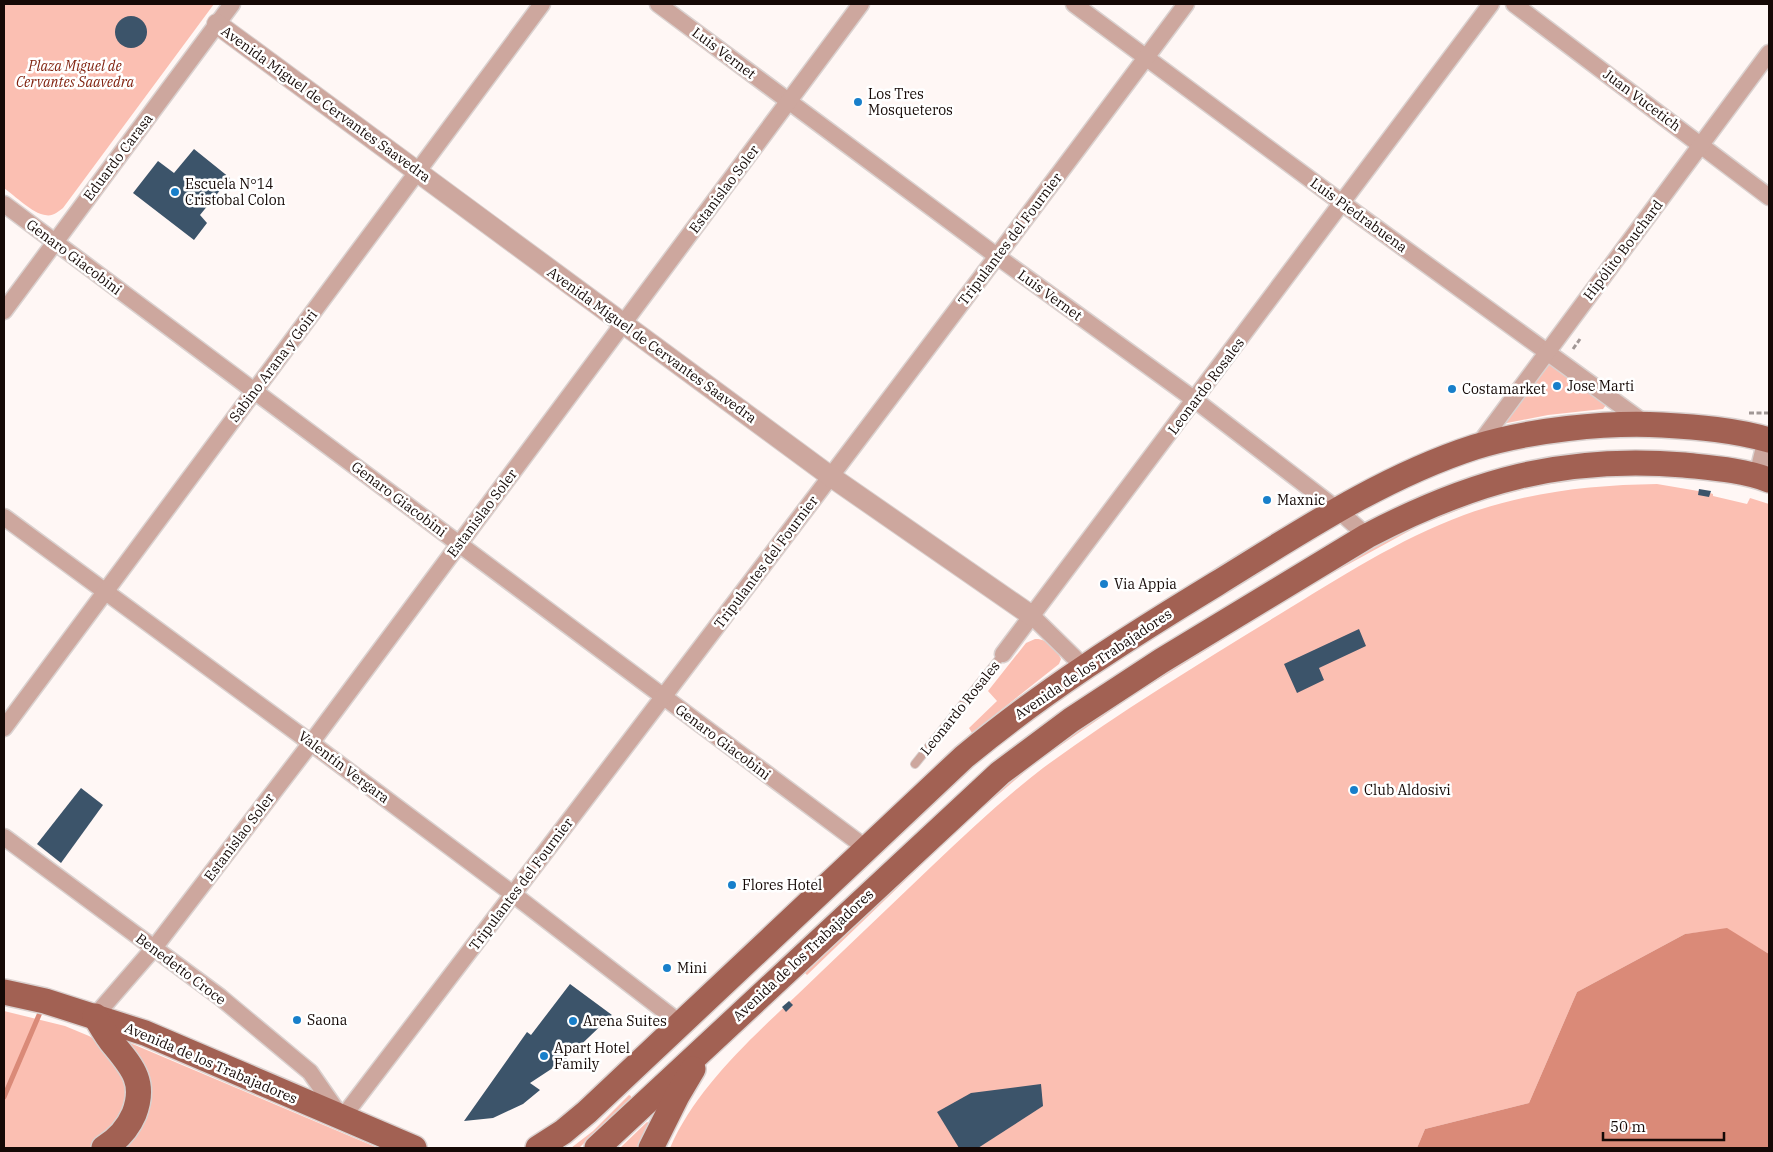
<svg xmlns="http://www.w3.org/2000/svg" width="1773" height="1152" font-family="'IBM Plex Serif',serif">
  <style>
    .green { fill: #fbbfb2 }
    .water { fill: #da8a78 }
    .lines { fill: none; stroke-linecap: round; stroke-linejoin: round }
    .stream { stroke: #da8a78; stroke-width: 5 }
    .building { fill: #3c546a }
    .service-casing { stroke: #dad1cf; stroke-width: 10 }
    .minor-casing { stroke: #dad1cf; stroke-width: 19 }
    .tertiary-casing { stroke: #dad1cf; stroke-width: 22 }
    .primary-casing { stroke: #dad1cf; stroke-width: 28 }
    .path { stroke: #a19795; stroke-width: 3; stroke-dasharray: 5 2.5; stroke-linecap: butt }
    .service { stroke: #cda79e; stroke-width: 8 }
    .minor { stroke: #cda79e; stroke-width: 16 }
    .tertiary { stroke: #cda79e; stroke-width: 20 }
    .primary { stroke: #a26153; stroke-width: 25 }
    .poi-dot { fill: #187fca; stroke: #fff; stroke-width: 2 }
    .labels { text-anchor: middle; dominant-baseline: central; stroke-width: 5; stroke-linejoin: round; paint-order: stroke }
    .street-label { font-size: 14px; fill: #150906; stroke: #fff }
    .park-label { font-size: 14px; font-style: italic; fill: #7e1e0a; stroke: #fff }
    .poi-label { font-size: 14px; fill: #150906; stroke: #fff; text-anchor: start }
  </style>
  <rect width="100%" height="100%" fill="#fff7f5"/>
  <g class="green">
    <path d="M4,4h210l-151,204c-5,4 -11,9 -18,7 -12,-1 -31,-20 -41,-27z"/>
    <path d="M1551,362l55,43 -3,4 -55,6 -46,9z"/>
    <path d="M1659,474l3,3h-56l-23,2 -46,7 -51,13 -66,26 -104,57 -181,112 -100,69 -68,58 -160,154 -2,-2 181,-171 49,-41 99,-68 223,-137 62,-33 66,-26 51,-12 47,-8z"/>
    <path d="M1657,484l53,9 3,1v2l34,8 3,-6 19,6v450l-42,-25 -42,5 -108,58 -48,111 -104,26 -8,19h-747c30,-69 98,-124 151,-176 37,-35 74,-71 111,-106 36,-34 72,-68 111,-98 76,-56 157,-105 237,-154 59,-36 119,-75 184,-99 64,-23 126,-30 193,-31z"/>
    <path d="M1035,639c11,-1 22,10 26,20l-2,5 -87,69 -3,-5 28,-27 -9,-10 38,-48z"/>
    <path d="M4,1011l61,15 24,10 12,7 8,7 25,48 -38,50h-92z"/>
    <path d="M116,1037l262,111h-259l15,-17z"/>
    <path d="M629,1095l2,1v2l-51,49 -9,1 22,-17z"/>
    <path d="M647,1122l2,1 1,3 -12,22h-18z"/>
  </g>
  <path class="water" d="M1727,928l42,26v194h-352l8,-19 104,-26 48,-111 108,-58z"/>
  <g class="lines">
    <path class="stream" d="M4,1097l38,-89"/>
  </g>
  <g class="building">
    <circle cx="131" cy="32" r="16"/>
    <path d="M194,149l36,29 -30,37 7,8 -13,17 -61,-47 25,-32 16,12z"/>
    <path d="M1699,489l12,2 -2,6 -11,-2z"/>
    <path d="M1359,629l7,17 -47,22 5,12 -27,13 -13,-29z"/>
    <path d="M81,788l22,17 -42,58 -24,-19z"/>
    <path d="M570,984l42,31 -47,45 -35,23 10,7 -17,14 -30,14 -29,3 63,-89 4,3z"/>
    <path d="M789,1001l4,4 -7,7 -4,-5z"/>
    <path d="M1041,1084l2,22 -65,42h-19l-22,-36 34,-19z"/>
  </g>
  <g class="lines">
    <g class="service-casing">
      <path id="service" d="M915,764l88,-110"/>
    </g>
    <g class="minor-casing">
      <g id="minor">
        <path d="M658,4l340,253 197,143 143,110 29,26"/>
        <path d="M1074,4l268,199 304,221"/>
        <path d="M1514,4l255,193"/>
        <path d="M4,204l862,644"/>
        <path d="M4,311l228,-307"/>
        <path d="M1477,447l292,-394"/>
        <path d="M1757,476l9,-37 3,-2"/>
        <path d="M4,517l307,226 202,151 167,129"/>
        <path d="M1032,616l52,51"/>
        <path d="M1003,654l488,-650"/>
        <path d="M4,728l538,-724"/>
        <path d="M4,837l216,160 90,75 32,46c283,-370 566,-741 844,-1114"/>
        <path d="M95,1016l59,-68 157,-205 550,-739"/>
      </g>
    </g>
    <g class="tertiary-casing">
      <path id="tertiary" d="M217,24l613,452 202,140"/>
    </g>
    <g class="primary-casing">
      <g id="primary">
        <path d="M4,992l41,9 100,32 269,115"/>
        <path d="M95,1016c6,10 12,21 19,29 19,23 32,38 20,69 -6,14 -17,26 -30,34"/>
        <path d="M538,1148l25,-16 24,-20 377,-355c78,-65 165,-120 252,-173 83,-51 166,-107 259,-137 55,-17 130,-25 187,-22 36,2 73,5 107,15"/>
        <path d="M597,1148l403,-375 71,-53 90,-59 206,-125c105,-55 197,-81 317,-71 28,3 59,5 85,15"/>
        <path d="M651,1148l26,-52 16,-27"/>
      </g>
    </g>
    <g class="path">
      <path d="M1573,349l7,-10"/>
      <path d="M1749,413h20"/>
    </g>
    <use href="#service" class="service"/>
    <use href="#minor" class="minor"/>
    <use href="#tertiary" class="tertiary"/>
    <use href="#primary" class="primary"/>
  </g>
  <g class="poi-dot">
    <circle cx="858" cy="102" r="5"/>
    <circle cx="175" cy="192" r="5"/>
    <circle cx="1557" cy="386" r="5"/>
    <circle cx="1452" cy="389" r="5"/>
    <circle cx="1267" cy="500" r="5"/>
    <circle cx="1104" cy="584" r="5"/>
    <circle cx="1354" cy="790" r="5"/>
    <circle cx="732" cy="885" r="5"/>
    <circle cx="667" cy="968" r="5"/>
    <circle cx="297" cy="1020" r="5"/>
    <circle cx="573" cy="1021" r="5"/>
    <circle cx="544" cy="1056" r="5"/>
  </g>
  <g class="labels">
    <g class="street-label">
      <text transform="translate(724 53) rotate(37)">Luis Vernet</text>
      <text transform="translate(1642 100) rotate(37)">Juan Vucetich</text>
      <text transform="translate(326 104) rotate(36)">Avenida Miguel de Cervantes Saavedra</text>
      <text transform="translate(118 157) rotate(-53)">Eduardo Carasa</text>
      <text transform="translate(724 189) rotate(-53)">Estanislao Soler</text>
      <text transform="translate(1359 215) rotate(36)">Luis Piedrabuena</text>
      <text transform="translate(1010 239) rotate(-53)">Tripulantes del Fournier</text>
      <text transform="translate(1623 250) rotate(-53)">Hipólito Bouchard</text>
      <text transform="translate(74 257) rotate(37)">Genaro Giacobini</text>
      <text transform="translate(1050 295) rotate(36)">Luis Vernet</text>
      <text transform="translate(652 345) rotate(36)">Avenida Miguel de Cervantes Saavedra</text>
      <text transform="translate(273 366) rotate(-53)">Sabino Arana y Goiri</text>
      <text transform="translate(1206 386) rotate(-53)">Leonardo Rosales</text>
      <text transform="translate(399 499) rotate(37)">Genaro Giacobini</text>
      <text transform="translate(482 513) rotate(-53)">Estanislao Soler</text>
      <text transform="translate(766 562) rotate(-53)">Tripulantes del Fournier</text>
      <text transform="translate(1093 664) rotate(-34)">Avenida de los Trabajadores</text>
      <text transform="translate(960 708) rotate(-51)">Leonardo Rosales</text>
      <text transform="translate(723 742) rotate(37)">Genaro Giacobini</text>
      <text transform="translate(344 767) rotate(37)">Valentín Vergara</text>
      <text transform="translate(239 837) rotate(-53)">Estanislao Soler</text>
      <text transform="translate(521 884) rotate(-53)">Tripulantes del Fournier</text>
      <text transform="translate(803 955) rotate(-43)">Avenida de los Trabajadores</text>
      <text transform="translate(181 969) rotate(37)">Benedetto Croce</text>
      <text transform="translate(211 1063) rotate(23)">Avenida de los Trabajadores</text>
    </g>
    <g class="park-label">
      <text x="75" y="66">Plaza Miguel de<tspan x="75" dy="16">Cervantes Saavedra</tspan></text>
    </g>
    <g class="poi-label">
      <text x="868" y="94">Los Tres<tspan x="868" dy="16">Mosqueteros</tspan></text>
      <text x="185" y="184">Escuela N°14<tspan x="185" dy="16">Cristobal Colon</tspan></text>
      <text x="1567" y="386">Jose Marti</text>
      <text x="1462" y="389">Costamarket</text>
      <text x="1277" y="500">Maxnic</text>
      <text x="1114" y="584">Via Appia</text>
      <text x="1364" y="790">Club Aldosivi</text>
      <text x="742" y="885">Flores Hotel</text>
      <text x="677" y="968">Mini</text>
      <text x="307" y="1020">Saona</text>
      <text x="583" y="1021">Arena Suites</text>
      <text x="554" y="1048">Apart Hotel<tspan x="554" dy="16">Family</tspan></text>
    </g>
  </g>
  <rect width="1773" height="1152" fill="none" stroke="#150906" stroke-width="10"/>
  <path d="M1603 1132v8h121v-8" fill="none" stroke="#150906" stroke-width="2.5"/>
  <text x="1610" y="1132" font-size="15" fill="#150906" stroke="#ffffff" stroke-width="4" paint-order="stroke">50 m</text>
</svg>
